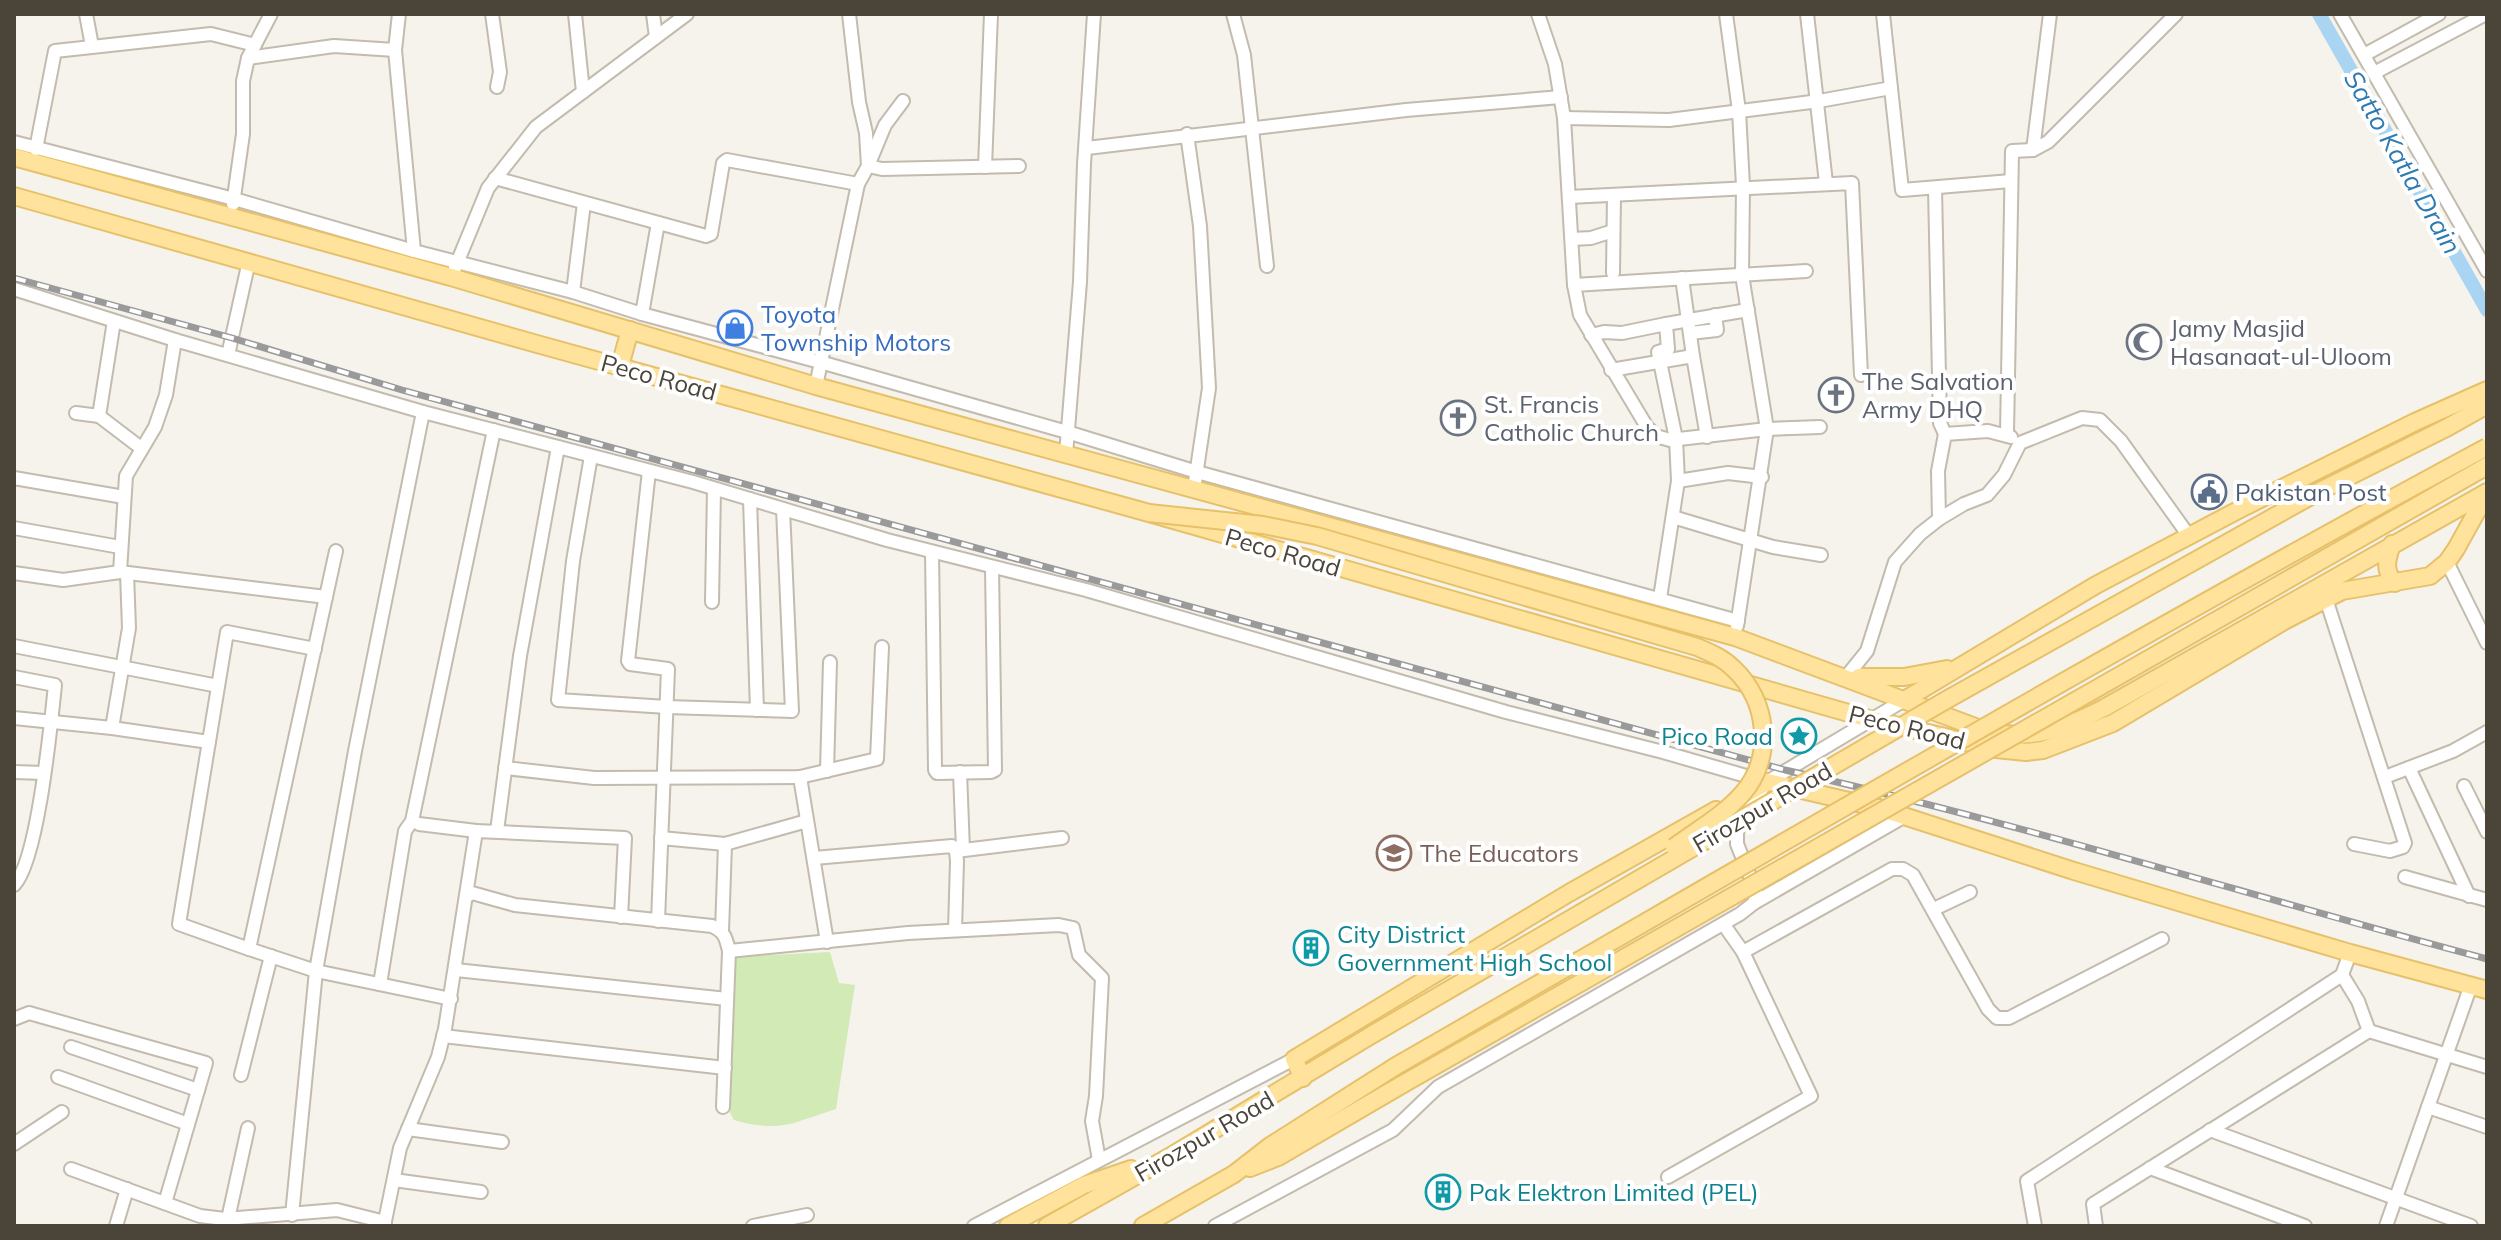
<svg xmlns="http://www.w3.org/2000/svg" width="2501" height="1240" font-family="Mulish,sans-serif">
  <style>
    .green { fill: #d2eab5 }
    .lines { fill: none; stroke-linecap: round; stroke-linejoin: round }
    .canal { stroke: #a9d4f2; stroke-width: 14 }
    .minor-casing { stroke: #c2bbae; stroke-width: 16 }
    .major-casing { stroke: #e6c16a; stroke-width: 20 }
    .minor { stroke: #fff; stroke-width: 12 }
    .major { stroke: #ffe39c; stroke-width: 16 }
    .rail-casing { stroke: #9a9a9a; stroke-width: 7 }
    .rail { stroke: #fff; stroke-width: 4; stroke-dasharray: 12; stroke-linecap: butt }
    .major-bridge-casing { stroke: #e6c16a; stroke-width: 20; stroke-linecap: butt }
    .major-bridge { stroke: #ffe39c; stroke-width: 16 }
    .labels { text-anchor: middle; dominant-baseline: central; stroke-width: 8; stroke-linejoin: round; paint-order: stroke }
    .shop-label { font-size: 24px; fill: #366cbe; stroke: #fff; text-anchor: start }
    .worship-label { font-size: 24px; fill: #5b616d; stroke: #fff; text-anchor: start }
    .street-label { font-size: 24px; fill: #4b4439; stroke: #fff }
    .service-label { font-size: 24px; fill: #4e5e75; stroke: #fff; text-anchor: start }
    .culture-label { font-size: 24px; fill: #0d838f; stroke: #fff; text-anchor: start }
    .education-label { font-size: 24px; fill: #785e54; stroke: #fff; text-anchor: start }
    .water-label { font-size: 26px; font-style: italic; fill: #2e7ab2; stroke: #fff }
  </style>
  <rect width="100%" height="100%" fill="#f6f3ec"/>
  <path class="green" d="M830,952l9,31 16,2 -19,124c-44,14 -56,24 -102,11l-6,-11 5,-152z"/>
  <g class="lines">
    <path class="canal" d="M2319,14l168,296"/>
    <g class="minor-casing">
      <g id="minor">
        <path d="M86,14l6,32"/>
        <path d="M399,14l-4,36 19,201 159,41 69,22 178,48 247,70 130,40 541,149"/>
        <path d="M492,14l8,58 -3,15"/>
        <path d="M575,14l8,78"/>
        <path d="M653,14l3,23"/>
        <path d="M1233,14l11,41 23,211"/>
        <path d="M1538,14l17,50 9,54 10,167 6,30 67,112 9,9 14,4 97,-11 53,-2"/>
        <path d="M1726,14l13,97 4,75 -1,89 25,154 -30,197"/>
        <path d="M1807,14l19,169"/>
        <path d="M1883,14l19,176 109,-9"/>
        <path d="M2340,14l147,257"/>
        <path d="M2364,55l75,-41"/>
        <path d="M248,58l86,-12 61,4"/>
        <path d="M2374,73l112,-59"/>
        <path d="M903,101l-18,24 -17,41 14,3 137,-3"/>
        <path d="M1564,118l105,2 150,-19 72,-13"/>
        <path d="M1187,134l13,92 9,162 -15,101"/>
        <path d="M14,142l220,57 180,52"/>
        <path d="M1087,148l319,-38 155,-13"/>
        <path d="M36,149l19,-98 156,-17 44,11"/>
        <path d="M2033,150l17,-136"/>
        <path d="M985,167l6,-153"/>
        <path d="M495,178l211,58 5,-2 12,-71 4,-3 131,24 10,-18 -2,-33 -7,-31 -10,-88"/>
        <path d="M1935,188l5,235 5,11"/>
        <path d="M1569,197l283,-14 9,192"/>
        <path d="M233,204l10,-70v-53l5,-23 23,-44"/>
        <path d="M1572,239l19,-1 22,-7"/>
        <path d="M455,268l33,-80 48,-61 151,-113"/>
        <path d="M1613,273l1,-78"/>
        <path d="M1682,278l11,78"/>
        <path d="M1574,285l232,-14"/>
        <path d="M14,289l161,51 248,72 270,70 194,58 199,50 420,122 157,40 97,28"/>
        <path d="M573,292l11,-89"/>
        <path d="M642,314l16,-91"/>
        <path d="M114,321l-15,95 42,32"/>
        <path d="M1666,324l82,-14"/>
        <path d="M1690,333l27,-3 -2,-15"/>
        <path d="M1591,335l13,-3 18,1 44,-9 2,25 -10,3 18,87 2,42 -18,117"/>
        <path d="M175,340l-9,55 -11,32 -29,49 -6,96 206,25"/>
        <path d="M228,355l21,-94"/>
        <path d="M1611,370l82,-14 14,81"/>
        <path d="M816,386l42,-202"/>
        <path d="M76,413l23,3"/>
        <path d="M2007,434l5,-283 21,-1 15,-8 128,-128"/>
        <path d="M1066,454l14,-172 4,-118 10,-150"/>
        <path d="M591,456l-18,105 -15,139 109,7 125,4 -9,-202"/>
        <path d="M649,471l-21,190 2,3 38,5 -10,252"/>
        <path d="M14,478l110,19"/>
        <path d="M1678,481l50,-8 34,4"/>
        <path d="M750,499l7,211"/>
        <path d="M1673,517l100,30 48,8"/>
        <path d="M1939,519l-1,-48 7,-37 43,-3 23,6"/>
        <path d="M14,528l106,19"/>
        <path d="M336,551l-87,398 67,22 135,28"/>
        <path d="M932,552l3,218 2,3 54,-1 4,-2 -3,-203"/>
        <path d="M2447,562l40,81"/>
        <path d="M14,573l49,7 57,-8"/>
        <path d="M127,573l2,55 -17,100 97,14"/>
        <path d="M2326,599l79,244 -2,4 -13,4 -36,-7"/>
        <path d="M712,602l2,-113"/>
        <path d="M14,646l204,40"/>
        <path d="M14,677l41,8c-4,38 -17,176 -41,200"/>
        <path d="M1846,677l21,-26 28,-89 25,-28 19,-15 25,-15 23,-9 17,-20 16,-32 62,-25 18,2 21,21 68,95"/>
        <path d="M14,718l98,10"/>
        <path d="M505,768l89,10 206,-1 77,-18 5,-112"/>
        <path d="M2409,768l60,128"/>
        <path d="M827,771l3,-109"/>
        <path d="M14,772l30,1"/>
        <path d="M960,772l3,78"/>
        <path d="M800,777l27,165"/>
        <path d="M2385,777l68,-26 34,-19"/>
        <path d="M2464,786l23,46"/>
        <path d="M419,824l57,7"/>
        <path d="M497,831l23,-175 38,-209"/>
        <path d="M661,838l64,6 82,-23"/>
        <path d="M956,851l106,-13"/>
        <path d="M814,858l138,-12 4,5 1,10 -2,69"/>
        <path d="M2405,877l82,23"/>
        <path d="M467,896l5,-3 43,12 197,21c13,6 14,12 17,25l-6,156"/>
        <path d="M1754,903l151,-87"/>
        <path d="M1934,909l36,-17"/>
        <path d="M1724,925l19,27 149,-83h11l10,6 75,134 9,9h12l153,-79"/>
        <path d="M722,931l3,-87"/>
        <path d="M249,949l-70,-25 48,-292 88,17"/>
        <path d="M729,951l179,-18 151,-8 14,3 6,27 23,23 -6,118 -4,25 7,39"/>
        <path d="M456,970l271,29"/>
        <path d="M2342,975l16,26 11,30"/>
        <path d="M380,984l25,-153 7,-10 82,-391"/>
        <path d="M14,1019l15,-6 177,50 -41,140"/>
        <path d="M443,1036l282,32"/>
        <path d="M71,1047l127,43"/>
        <path d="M241,1075l30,-119"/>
        <path d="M58,1077l130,47"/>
        <path d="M2428,1107l59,20"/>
        <path d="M408,1129l94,13"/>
        <path d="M2210,1130l261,96"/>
        <path d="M14,1144l48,-32"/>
        <path d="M2150,1168l155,58"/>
        <path d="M71,1169l129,47 25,3 112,-9 48,12"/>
        <path d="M1668,1177l143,-81 -68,-144"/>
        <path d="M394,1180l87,12"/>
        <path d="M292,1215l24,-244 39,-220 68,-339"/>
        <path d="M228,1219l20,-91"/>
        <path d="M116,1226l11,-37"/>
        <path d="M384,1226l16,-78 38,-91 7,-28 31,-198 149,7 -4,79"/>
        <path d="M753,1226l54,-11"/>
        <path d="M974,1226l320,-167"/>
        <path d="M1215,1226l178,-96 45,-43 302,-173 14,-11 3,-9 -20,-50v-11l5,-17 25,-34 139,-83"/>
        <path d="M2035,1226l-8,-45 315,-206 8,-22"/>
        <path d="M2096,1226l-3,-22 276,-173 118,36"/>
        <path d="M2386,1226l85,-241"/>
      </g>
    </g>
    <g class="major-casing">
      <g id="major">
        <path d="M14,157l437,120 365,109 919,251 251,94c44,11 79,-3 118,-23l383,-216"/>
        <path d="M14,196l523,148 612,169 724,207 123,29 30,3 17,-2 70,-27 171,-102 58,-30 88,-15 17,-14 9,-13 31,-56"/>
        <path d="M620,366l10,-36"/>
        <path d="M2448,427l39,-22"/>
        <path d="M2392,544c-5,15 -9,26 3,39"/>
        <path d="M1859,677h45l43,-8"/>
        <path d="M1906,699l190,-114 150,-79 169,-84 72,-32"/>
        <path d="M1740,797l27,-15 112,26 195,63 276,82 137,37"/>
        <path d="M1303,1078l-9,-19 275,-166 147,-83"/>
        <path d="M1250,1168l28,-11 125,-73"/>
        <path d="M1008,1226l76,-41 47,-16"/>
        <path d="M1047,1226l124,-70 202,-122"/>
        <path d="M1143,1226l91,-52 36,-28 126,-80"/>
      </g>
    </g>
    <use href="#minor" class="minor"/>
    <use href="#major" class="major"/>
    <g class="rail-casing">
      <path id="rail" d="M14,278l218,60 170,52 1383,380c236,53 468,127 702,189"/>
    </g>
    <use href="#rail" class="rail"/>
    <g class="major-bridge-casing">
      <g id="major-bridge">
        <path d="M1149,513l114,12 54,11 380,111c14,6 26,11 37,22 34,32 40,88 9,124 -19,22 -46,37 -69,54"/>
        <path d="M1373,1034l575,-335 370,-207 130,-65"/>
        <path d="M1396,1066c362,-208 723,-421 1091,-619"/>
        <path d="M1403,1084l1084,-618"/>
      </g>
    </g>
    <use href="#major-bridge" class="major-bridge"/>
  </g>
  <defs>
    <g id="shop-ring" transform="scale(1.8)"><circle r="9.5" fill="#fff" stroke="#3f7fe0" stroke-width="1.5"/><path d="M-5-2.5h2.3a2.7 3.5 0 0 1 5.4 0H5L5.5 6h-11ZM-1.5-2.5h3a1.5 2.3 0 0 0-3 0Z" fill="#3f7fe0"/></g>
    <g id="mosque-ring" transform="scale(1.8)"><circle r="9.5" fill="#fff" stroke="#6b7280" stroke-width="1.5"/><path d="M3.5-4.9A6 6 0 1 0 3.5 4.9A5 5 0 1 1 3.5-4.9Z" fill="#6b7280"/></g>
    <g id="church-ring" transform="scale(1.8)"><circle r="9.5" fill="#fff" stroke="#6b7280" stroke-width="1.5"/><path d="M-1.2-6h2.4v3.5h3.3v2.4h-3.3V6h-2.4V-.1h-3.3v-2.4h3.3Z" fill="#6b7280"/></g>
    <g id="civic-ring" transform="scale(1.8)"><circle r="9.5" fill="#fff" stroke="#5c6f8a" stroke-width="1.5"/><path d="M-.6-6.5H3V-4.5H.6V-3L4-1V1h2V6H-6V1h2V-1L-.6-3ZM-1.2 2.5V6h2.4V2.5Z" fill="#5c6f8a"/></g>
    <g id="sight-ring" transform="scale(1.8)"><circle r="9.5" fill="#fff" stroke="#0f9aa8" stroke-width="1.5"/><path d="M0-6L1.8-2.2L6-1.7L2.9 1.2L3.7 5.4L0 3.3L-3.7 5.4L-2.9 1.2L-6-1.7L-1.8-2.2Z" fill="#0f9aa8"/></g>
    <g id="school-ring" transform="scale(1.8)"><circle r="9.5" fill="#fff" stroke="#8d6e63" stroke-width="1.5"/><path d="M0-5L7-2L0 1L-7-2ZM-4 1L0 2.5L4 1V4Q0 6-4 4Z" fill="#8d6e63"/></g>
    <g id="building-ring" transform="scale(1.8)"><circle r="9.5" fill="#fff" stroke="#0f9aa8" stroke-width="1.5"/><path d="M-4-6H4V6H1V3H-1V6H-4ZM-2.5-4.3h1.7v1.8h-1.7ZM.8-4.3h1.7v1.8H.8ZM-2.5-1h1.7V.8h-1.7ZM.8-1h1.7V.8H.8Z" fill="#0f9aa8"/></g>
  </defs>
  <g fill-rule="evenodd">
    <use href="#shop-ring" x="735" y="328"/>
    <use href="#mosque-ring" x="2144" y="342"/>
    <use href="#church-ring" x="1836" y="395"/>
    <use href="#church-ring" x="1458" y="418"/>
    <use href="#civic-ring" x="2209" y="492"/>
    <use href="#sight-ring" x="1799" y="736"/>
    <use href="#school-ring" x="1394" y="853"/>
    <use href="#building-ring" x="1311" y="948"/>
    <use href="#building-ring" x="1443" y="1192"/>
  </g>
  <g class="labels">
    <g class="shop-label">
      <text x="761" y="314">Toyota<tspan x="761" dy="28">Township Motors</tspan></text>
    </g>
    <g class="worship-label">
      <text x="2170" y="328">Jamy Masjid<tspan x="2170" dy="28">Hasanaat-ul-Uloom</tspan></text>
      <text x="1862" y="381">The Salvation<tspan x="1862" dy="28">Army DHQ</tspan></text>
      <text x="1484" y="404">St. Francis<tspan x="1484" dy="28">Catholic Church</tspan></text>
    </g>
    <g class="street-label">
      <text transform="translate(659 377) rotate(15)">Peco Road</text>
      <text transform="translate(1283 552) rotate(16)">Peco Road</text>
      <text transform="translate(1907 727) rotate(14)">Peco Road</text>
      <text transform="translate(1762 807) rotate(-30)">Firozpur Road</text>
      <text transform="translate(1204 1136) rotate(-30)">Firozpur Road</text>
    </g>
    <g class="service-label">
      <text x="2235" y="492">Pakistan Post</text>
    </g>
    <g class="culture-label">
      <text x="1773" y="736" text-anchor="end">Pico Road</text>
      <text x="1337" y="934">City District<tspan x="1337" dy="28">Government High School</tspan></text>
      <text x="1469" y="1192">Pak Elektron Limited (PEL)</text>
    </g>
    <g class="education-label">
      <text x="1420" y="853">The Educators</text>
    </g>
    <g class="water-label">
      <text transform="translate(2403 162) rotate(60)">Satto Katla Drain</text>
    </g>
  </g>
  <rect width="2501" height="1240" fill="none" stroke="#4b4439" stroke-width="32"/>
</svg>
